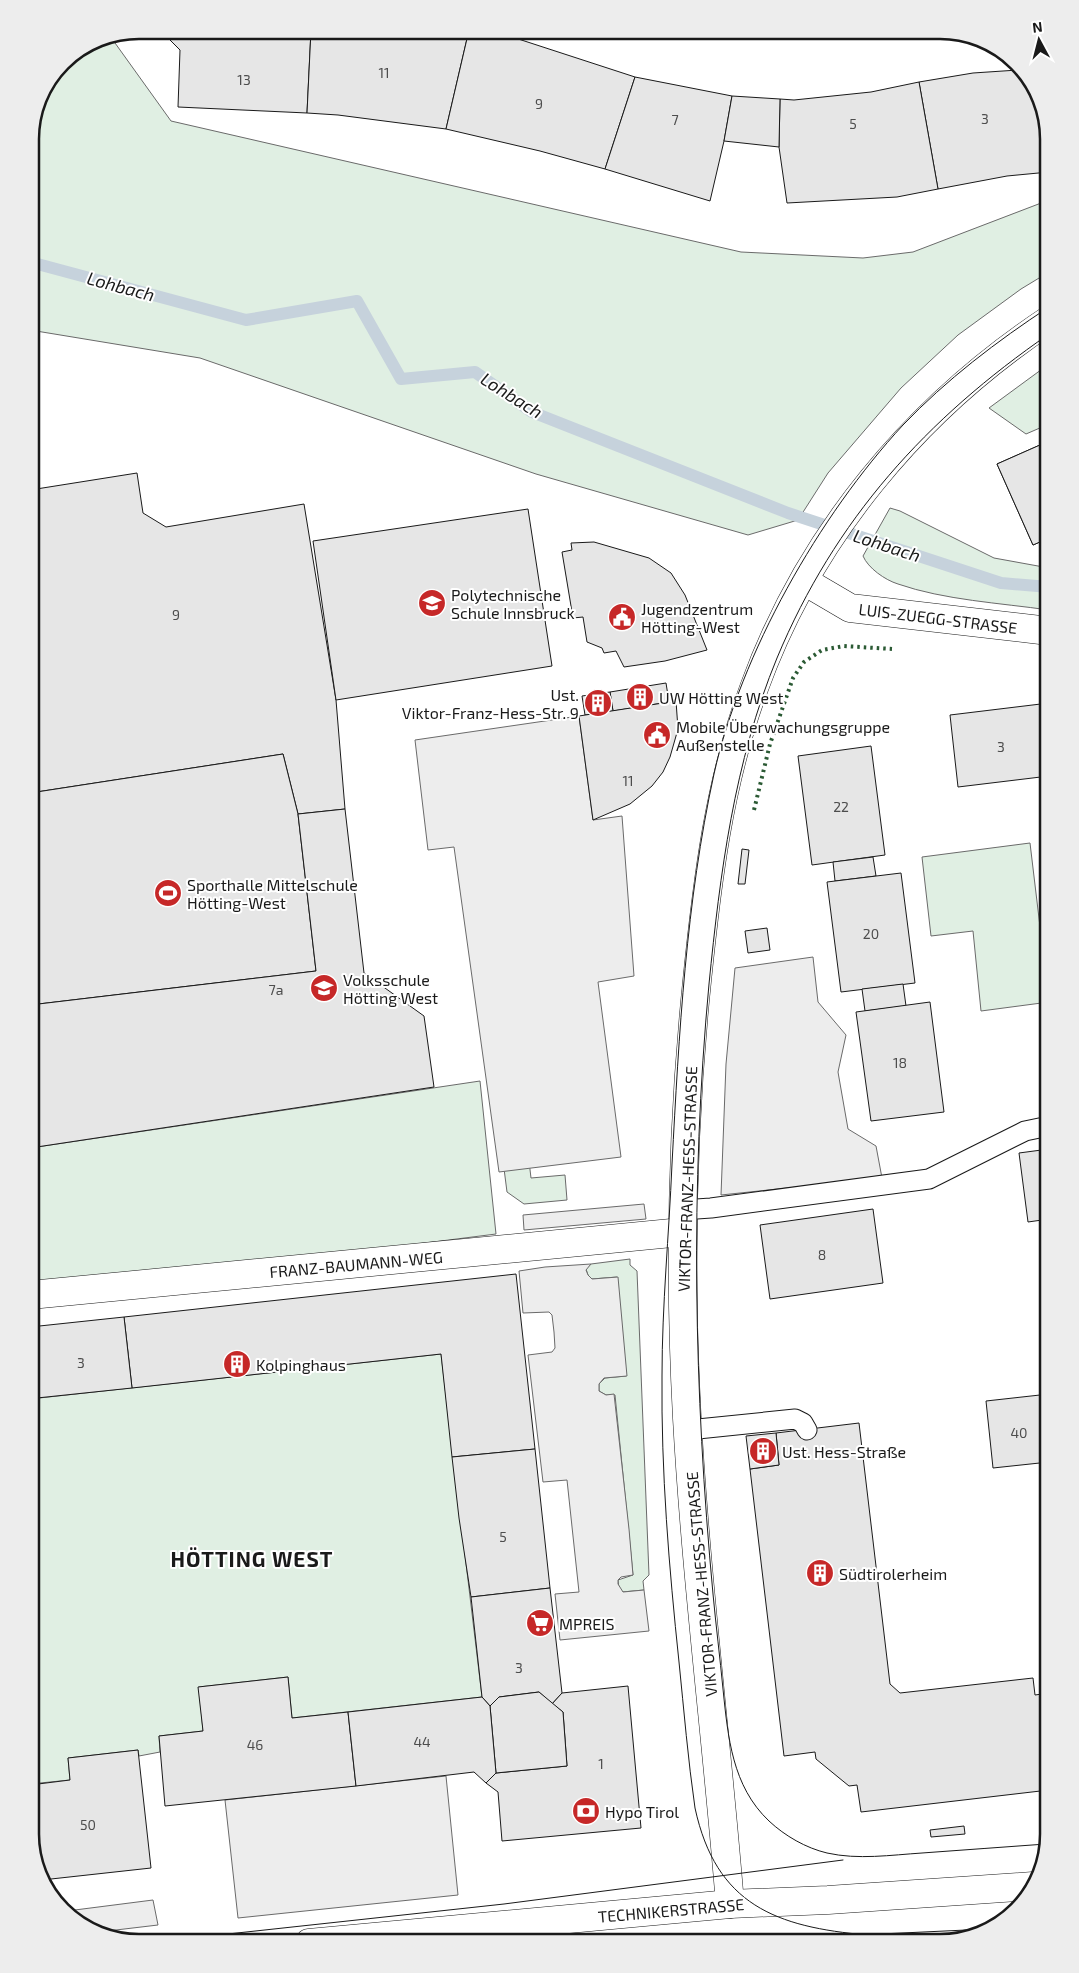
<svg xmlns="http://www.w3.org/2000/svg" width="1079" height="1973" font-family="'Exo 2',sans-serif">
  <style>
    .green { fill: #e0efe3; stroke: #6a6a6a }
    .parking { fill: #ededed; stroke: #6a6a6a }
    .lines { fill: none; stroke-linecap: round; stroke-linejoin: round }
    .stream { stroke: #c6d2dc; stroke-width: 12 }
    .building { fill: #e6e6e6; stroke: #1a1a1a }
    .lane-casing { stroke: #1a1a1a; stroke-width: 21 }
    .street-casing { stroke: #1a1a1a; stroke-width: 29 }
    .secondary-casing { stroke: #1a1a1a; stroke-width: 29 }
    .lane { stroke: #fff; stroke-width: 19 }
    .street { stroke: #fff; stroke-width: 28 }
    .secondary { stroke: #fff; stroke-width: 28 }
    .tram { stroke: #1a1a1a; stroke-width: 1 }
    .hedge { stroke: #2b5a34; stroke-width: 4; stroke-dasharray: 2.5 4; stroke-linecap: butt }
    .labels { text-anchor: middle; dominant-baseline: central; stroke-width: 4; stroke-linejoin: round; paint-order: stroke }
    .number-label { font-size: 14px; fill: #4d4d4d }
    .poi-label { font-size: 16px; fill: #1a1a1a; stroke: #fff; text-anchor: start }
    .street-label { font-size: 16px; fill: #1a1a1a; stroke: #fff }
    .water-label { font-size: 18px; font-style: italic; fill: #1a1a1a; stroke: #fff }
    .district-label { font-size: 21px; font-weight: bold; letter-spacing: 1px; fill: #1a1a1a; stroke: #fff }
    .rim { fill: none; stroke: #1a1a1a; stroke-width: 2.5 }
  </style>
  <rect width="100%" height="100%" fill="#fff"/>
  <g class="green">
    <path d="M110,36l61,85 570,131 122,6 50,-6 136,-52v72l-28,17 -63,46 -57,53 -73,85 -30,47 -50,15 -212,-61 -336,-116 -170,-28v-198l8,-35 24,-35 35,-24z"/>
    <path d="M1049,364v60l-23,10 -37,-26z"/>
    <path d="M890,508l10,3 94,47 55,10v42c-49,-7 -105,-10 -151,-26 -13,-4 -30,-16 -35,-28z"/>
    <path d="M1030,843l19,159 -68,9 -8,-80 -42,5 -9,-79z"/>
    <path d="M509,993l22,185 34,-3 2,25 -43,4 -17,-12 -25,-195z"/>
    <path d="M480,1081l16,153 -466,59v-145z"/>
    <path d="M630,1259v6l7,6 12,304 -6,6 1,9 -22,2 -3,-3 -1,-9 15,-5 -18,-180h-9l-7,-4v-7l6,-6 21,-2 -9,-99 -25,2 -4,-4 -2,-6 5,-5z"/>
    <path d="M441,1354l41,343 -190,21 -4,-41 -89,10 4,44 -44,5 1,16 -21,4 -1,-6 -70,8 2,22 -40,4v-385z"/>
  </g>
  <g class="parking">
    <path d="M579,716l14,104 29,-4 12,160 -36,6 23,175 -122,15 -45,-325 -26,3 -13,-110z"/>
    <path d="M813,957l5,45 28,33 -8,37 10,57 28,17 6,32 -161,17 5,-131 9,-96z"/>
    <path d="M644,1204l2,15 -122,11 -1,-15z"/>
    <path d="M591,1264l-5,6 2,5 4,4 26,-2 9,99 -23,2 -5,6v7l7,4 8,-1 15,135 4,46 -12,2 -3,3v4l5,8 21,-2 5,41 -89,9 -5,-46 24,-2 -12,-112 -24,2 -15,-127 24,-3 3,-4 -1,-16 -2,-17 -3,-3 -26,1 -4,-42 26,-4z"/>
    <path d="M446,1776l12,119 -220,23 -13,-118z"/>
    <path d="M153,1900l5,25 -59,7 -21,-8 -11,-13z"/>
  </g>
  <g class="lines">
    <path class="stream" d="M30,262l216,58 111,-19 44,78 74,-7 57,40 256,101 213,70 48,4"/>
  </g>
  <g class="building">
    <path d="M160,30h151l-4,83 -129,-6 2,-57z"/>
    <path d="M311,30h158l-23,99 -108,-14 -31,-2z"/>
    <path d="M469,30h10l27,5 129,42 -30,92 -65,-18 -94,-22z"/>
    <path d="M1018,70l23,27 8,42v33l-42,4 -69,13 -19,-107 54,-9z"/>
    <path d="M635,77l97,19 -8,45 -14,60 -105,-32z"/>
    <path d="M919,82l19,107 -41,8 -110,6 -8,-56 1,-48 14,1 77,-8z"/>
    <path d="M732,96l48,3 -1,48 -55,-6z"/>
    <path d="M1049,441v97l-16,7 -36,-81z"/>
    <path d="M1049,441v97l-16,7 -36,-81z"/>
    <path d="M137,473l6,40 23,14 138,-23 32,196 9,109 -47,5 -15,-60 -253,39v-303z"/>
    <path d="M528,509l24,157 -216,34 -23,-159z"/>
    <path d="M594,542l55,16 22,15 14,22 22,55 -42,11 -41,6 -8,-16 -12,2 -2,-5 -15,-6 -4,-25 -10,1 -11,-66 10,-2 -1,-7z"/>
    <path d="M666,683l3,19 -56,9 -3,-19z"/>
    <path d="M610,692l3,19 -28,4 -3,-19z"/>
    <path d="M676,701l2,28 -8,28 -7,15 -11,14 -22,18 -37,16 -14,-104z"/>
    <path d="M1049,703v73l-91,11 -8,-72z"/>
    <path d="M871,746l14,109 -73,10 -14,-109z"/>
    <path d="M283,754l15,60 18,157 -286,34v-212z"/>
    <path d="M345,809l19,164 60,43 10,71 -404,61v-143l286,-34 -18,-157z"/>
    <path d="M742,849l7,1 -4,34h-7z"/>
    <path d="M873,857l3,19 -41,5 -2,-19z"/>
    <path d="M901,873l14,110 -74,9 -14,-110z"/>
    <path d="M767,928l3,22 -22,3 -3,-22z"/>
    <path d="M903,984l3,22 -41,5 -3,-22z"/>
    <path d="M930,1002l14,110 -73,9 -15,-109z"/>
    <path d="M1049,1149v70l-21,3 -9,-69z"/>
    <path d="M873,1209l10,74 -113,16 -10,-74z"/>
    <path d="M516,1274l19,175 -83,8 -11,-103 -309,34 -8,-71z"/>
    <path d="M124,1317l8,71 -95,10 -7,-71z"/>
    <path d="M30,1336l7,62 -7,1z"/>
    <path d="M1049,1394v68l-56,6 -7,-67z"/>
    <path d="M859,1423l31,261 10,9 133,-15 2,17 14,-2v97l-188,22 -4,-27 -8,1 -33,-27 -1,-7 -31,4 -34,-287 29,-4 -3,-32z"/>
    <path d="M776,1433l3,32 -29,4 -4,-33z"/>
    <path d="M535,1449l15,139 -79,9 -12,-79 -7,-61z"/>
    <path d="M1049,1462v70l-8,-69z"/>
    <path d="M550,1588l12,105 -10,11 -13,-12 -40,5 -9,9 -8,-9 -11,-100z"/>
    <path d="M288,1677l4,41 56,-6 8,74 -191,20 -6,-70 44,-5 -5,-44z"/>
    <path d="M628,1686l13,142 -139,13 -4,-49 -12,-9 10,-10 71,-7 -4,-54 -11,-8 10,-11z"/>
    <path d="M539,1692l24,20 4,54 -71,7 -6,-67 9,-9z"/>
    <path d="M482,1697l8,9 6,67 -10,10 -12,-11 -118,14 -8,-74z"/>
    <path d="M138,1750l13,118 -109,12 -4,-4 -8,-42v-49l40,-5 -2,-22z"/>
    <path d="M964,1826l1,8 -34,3 -1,-7z"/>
  </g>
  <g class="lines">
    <g class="lane-casing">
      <g id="lane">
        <path d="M682,1210l29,-2 218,-29 96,-48 24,-5"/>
        <path d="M688,1430l107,-11 8,4 4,7"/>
      </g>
    </g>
    <g class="street-casing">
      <g id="street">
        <path d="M804,581l46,27 199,23"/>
        <path d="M30,1295l652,-63"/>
      </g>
    </g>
    <g class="secondary-casing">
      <g id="secondary">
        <path d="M730,1904c-13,-162 -34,-324 -43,-486 -8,-146 -5,-292 10,-437 10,-99 22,-199 57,-293 55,-152 161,-279 295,-368"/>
        <path d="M309,1943l421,-39 98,-4 205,-14"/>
      </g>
    </g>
    <use href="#lane" class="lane"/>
    <use href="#street" class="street"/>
    <use href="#secondary" class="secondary"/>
    <g class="tram">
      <path d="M1046,1844c-41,3 -83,6 -124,9 -31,2 -64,7 -95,0 -21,-5 -42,-17 -58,-32 -37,-35 -41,-84 -46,-132 -3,-31 -7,-63 -10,-95 -19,-203 -23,-407 -4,-610 11,-110 25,-222 68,-326 58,-139 149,-239 272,-324"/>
      <path d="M859,1935l129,-6"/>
      <path d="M867,1935c-91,-8 -151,-30 -172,-127 -7,-48 -11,-97 -16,-146 -10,-95 -18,-190 -17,-286 0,-71 7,-141 10,-212 7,-130 14,-262 42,-390 27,-121 105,-258 189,-349 43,-45 94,-84 146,-118"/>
      <path d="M145,1943l359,-39 339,-44"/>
      <path d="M629,1943l198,-8"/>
    </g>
    <path class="hedge" d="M754,810l16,-66 23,-66 11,-16 18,-12 22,-4 48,3"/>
  </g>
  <defs>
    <g id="school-disc" transform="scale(1.4375)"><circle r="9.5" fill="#c62828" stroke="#fff"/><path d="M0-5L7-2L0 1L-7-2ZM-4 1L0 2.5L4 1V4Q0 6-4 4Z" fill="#fff"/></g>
    <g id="civic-disc" transform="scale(1.4375)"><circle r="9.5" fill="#c62828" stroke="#fff"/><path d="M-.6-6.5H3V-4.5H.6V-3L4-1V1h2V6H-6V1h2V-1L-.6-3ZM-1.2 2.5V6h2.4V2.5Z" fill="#fff"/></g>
    <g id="building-disc" transform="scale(1.4375)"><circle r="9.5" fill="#c62828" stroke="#fff"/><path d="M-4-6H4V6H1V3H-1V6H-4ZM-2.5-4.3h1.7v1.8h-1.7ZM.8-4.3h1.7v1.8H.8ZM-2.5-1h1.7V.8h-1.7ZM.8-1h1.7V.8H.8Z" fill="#fff"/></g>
    <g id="stadium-disc" transform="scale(1.4375)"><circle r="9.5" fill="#c62828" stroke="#fff"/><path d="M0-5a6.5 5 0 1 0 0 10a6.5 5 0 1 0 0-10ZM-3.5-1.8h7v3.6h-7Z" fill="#fff"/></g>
    <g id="supermarket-disc" transform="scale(1.4375)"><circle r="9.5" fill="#c62828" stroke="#fff"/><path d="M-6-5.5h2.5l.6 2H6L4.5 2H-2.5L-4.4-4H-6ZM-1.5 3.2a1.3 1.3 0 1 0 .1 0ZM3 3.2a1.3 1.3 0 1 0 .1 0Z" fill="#fff"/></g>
    <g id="bank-disc" transform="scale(1.4375)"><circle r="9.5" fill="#c62828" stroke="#fff"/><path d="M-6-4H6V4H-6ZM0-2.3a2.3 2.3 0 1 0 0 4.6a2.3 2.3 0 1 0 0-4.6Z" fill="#fff"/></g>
  </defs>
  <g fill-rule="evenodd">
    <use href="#school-disc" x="432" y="603"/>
    <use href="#civic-disc" x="622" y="617"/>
    <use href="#building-disc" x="640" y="697"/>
    <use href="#building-disc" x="598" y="703"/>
    <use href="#civic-disc" x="657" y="735"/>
    <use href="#stadium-disc" x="168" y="893"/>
    <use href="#school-disc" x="324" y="988"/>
    <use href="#building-disc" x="237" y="1364"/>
    <use href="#building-disc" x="763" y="1451"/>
    <use href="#building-disc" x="820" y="1573"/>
    <use href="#supermarket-disc" x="540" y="1623"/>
    <use href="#bank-disc" x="586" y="1811"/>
  </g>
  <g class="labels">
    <g class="number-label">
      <text x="384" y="72">11</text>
      <text x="244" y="79">13</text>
      <text x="539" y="103">9</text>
      <text x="985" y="118">3</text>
      <text x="675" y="119">7</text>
      <text x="853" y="123">5</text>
      <text x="176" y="614">9</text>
      <text x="1001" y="746">3</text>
      <text x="628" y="780">11</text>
      <text x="841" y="806">22</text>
      <text x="871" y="933">20</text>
      <text x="276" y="989">7a</text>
      <text x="900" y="1062">18</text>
      <text x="822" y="1254">8</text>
      <text x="81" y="1362">3</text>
      <text x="1019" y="1432">40</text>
      <text x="503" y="1536">5</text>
      <text x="519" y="1667">3</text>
      <text x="422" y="1741">44</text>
      <text x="255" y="1744">46</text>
      <text x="601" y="1763">1</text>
      <text x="88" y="1824">50</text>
    </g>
    <g class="poi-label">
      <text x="451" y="594">Polytechnische<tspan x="451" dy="18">Schule Innsbruck</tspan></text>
      <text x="641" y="608">Jugendzentrum<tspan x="641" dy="18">Hötting-West</tspan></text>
      <text x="579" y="694" text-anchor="end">Ust.<tspan x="579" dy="18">Viktor-Franz-Hess-Str. 9</tspan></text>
      <text x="659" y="697">UW Hötting West</text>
      <text x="676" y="726">Mobile Überwachungsgruppe<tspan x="676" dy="18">Außenstelle</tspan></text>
      <text x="187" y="884">Sporthalle Mittelschule<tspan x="187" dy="18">Hötting-West</tspan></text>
      <text x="343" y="979">Volksschule<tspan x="343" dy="18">Hötting West</tspan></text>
      <text x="256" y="1364">Kolpinghaus</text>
      <text x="782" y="1451">Ust. Hess-Straße</text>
      <text x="839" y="1573">Südtirolerheim</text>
      <text x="559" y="1623">MPREIS</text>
      <text x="605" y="1811">Hypo Tirol</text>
    </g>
    <g class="street-label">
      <text transform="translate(938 618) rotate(7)">LUIS-ZUEGG-STRASSE</text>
      <text transform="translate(687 1179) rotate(-88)">VIKTOR-FRANZ-HESS-STRASSE</text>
      <text transform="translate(356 1264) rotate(-5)">FRANZ-BAUMANN-WEG</text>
      <text transform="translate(701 1584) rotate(-95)">VIKTOR-FRANZ-HESS-STRASSE</text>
      <text transform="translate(671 1910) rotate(-5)">TECHNIKERSTRASSE</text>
    </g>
    <g class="water-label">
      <text transform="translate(121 286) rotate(15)">Lohbach</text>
      <text transform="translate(512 395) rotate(32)">Lohbach</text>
      <text transform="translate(887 545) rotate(18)">Lohbach</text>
    </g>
    <g class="district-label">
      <text x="252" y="1558">HÖTTING WEST</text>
    </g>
  </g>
  <path d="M0 0H1079V1973H0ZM139 39H940A100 100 0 0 1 1040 139V1834A100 100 0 0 1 940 1934H139A100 100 0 0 1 39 1834V139A100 100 0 0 1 139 39Z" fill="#ededed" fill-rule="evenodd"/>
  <path class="rim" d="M139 39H940A100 100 0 0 1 1040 139V1834A100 100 0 0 1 940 1934H139A100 100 0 0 1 39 1834V139A100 100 0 0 1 139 39Z"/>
  <g transform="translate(1039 40) rotate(353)" stroke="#ffffff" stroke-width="4" paint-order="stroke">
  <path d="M0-4L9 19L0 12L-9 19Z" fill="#1a1a1a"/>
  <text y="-8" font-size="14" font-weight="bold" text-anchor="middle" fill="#1a1a1a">N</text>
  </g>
</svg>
